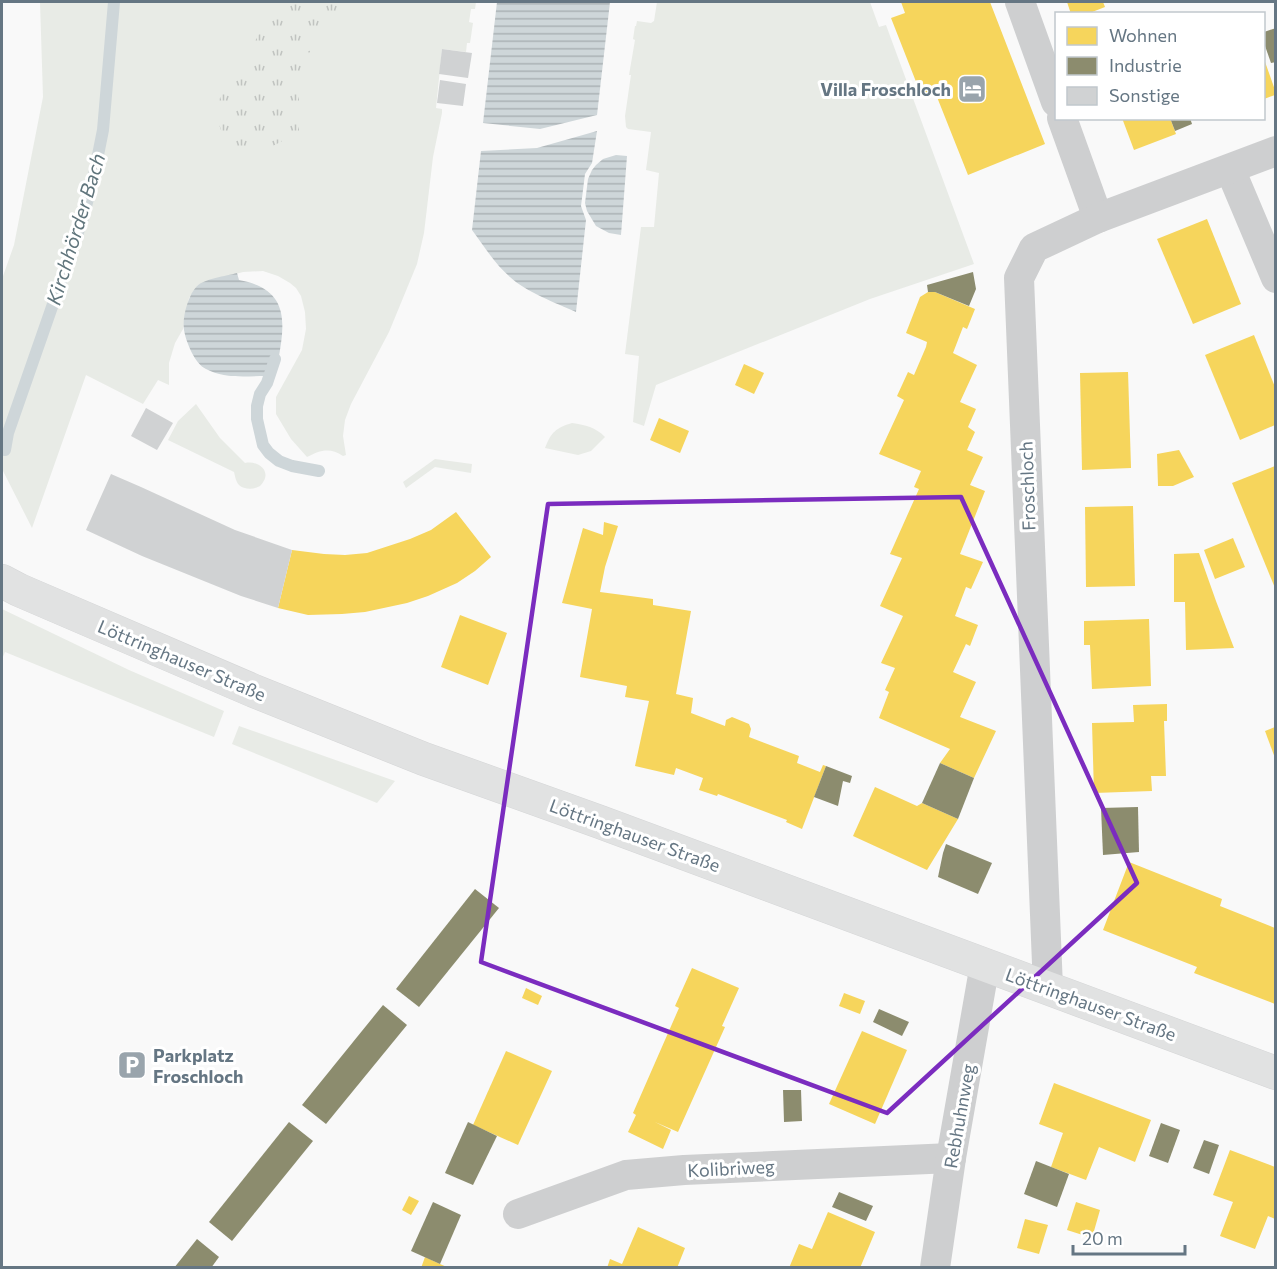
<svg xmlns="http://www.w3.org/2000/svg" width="1277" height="1269" font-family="Commissioner,sans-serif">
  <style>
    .grass { fill: #e8ebe6 }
    .park { fill: url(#park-tufts) }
    .water { fill: url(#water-rules) }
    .homes { fill: #f6d55c }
    .industry { fill: #8c8c6e }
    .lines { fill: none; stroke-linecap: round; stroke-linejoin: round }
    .stream { stroke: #ced6d9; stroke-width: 12 }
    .building { fill: #d0d2d3 }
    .secondary-casing { stroke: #d5d6d7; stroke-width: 34 }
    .street { stroke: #cecfd0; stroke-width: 30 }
    .secondary { stroke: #e1e2e2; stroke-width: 33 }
    .marked { fill: none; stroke: #7b2cbf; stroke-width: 4.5; stroke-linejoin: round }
    .labels { text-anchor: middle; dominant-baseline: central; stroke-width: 6; stroke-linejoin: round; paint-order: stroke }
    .poi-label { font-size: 18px; font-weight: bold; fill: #657683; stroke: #fff; text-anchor: end }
    .street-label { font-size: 18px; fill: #657683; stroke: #fff }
    .water-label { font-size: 20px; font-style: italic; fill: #60757c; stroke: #fff }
  </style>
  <defs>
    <pattern id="park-tufts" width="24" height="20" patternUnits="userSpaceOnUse" patternTransform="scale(1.5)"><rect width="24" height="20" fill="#e8ebe6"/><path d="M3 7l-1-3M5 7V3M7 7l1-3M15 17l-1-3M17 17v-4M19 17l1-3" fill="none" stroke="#c0c3c0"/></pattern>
    <pattern id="water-rules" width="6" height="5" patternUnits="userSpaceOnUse" patternTransform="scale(1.5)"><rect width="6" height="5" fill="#ced6d9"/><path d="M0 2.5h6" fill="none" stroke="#abb2b5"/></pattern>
  </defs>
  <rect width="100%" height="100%" fill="#f9f9f9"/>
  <g class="grass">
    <path d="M40,2h436l-1,7h-4l-2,13 4,1 -3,20h-3l-1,9 -24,-3 -6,59 6,1v4l-9,44 -9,76 -7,31 -28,68 -38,72 -6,16 -2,16 3,19 -3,1c-13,-9 -23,-6 -36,1l-16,-18 -15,-25v-17l26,-47 4,-21 -1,-17 -4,-16 -5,-8 -6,-5 -12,-7 -15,-5 -20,1 -37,10 -8,3 -9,13 -6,31 -8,14 -6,20v22l-11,-5 -15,24 -57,-29 -54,153 -30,-59v-190l12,-34 29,-148z"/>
    <path d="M657,2h213l9,25 7,-2 88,239 -104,35 -214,86 -12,41 -11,-4 6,-66 -14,-2 16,-127h13l5,-54 -13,-3 5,-38 -23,-3 -2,-2 -1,-11 6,-41h-2l6,-35 -2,-1 2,-13h1l1,-5 14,2 3,-2z"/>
    <path d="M196,404l24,34 25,25c14,-3 28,9 16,22 -5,5 -17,5 -22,0 -3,-3 -4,-9 -5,-13l-66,-32 10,-19z"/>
    <path d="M572,423c14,2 23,4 33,14l-14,14 -13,4 -33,-7c6,-16 11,-20 27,-25z"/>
    <path d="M435,459l37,5 -1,9 -36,-6 -29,21 -3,-6z"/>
    <path d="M2,609l127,61 95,41 -10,26 -209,-85 -3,7z"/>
    <path d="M239,726l156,55 -18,22 -145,-59z"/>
  </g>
  <path class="park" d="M279,2h68l-14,13 -24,38 -10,43v36l-41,22 -25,-2c-20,-31 -17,-37 -9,-72l21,-6 8,-9 1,-22 20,-37z"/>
  <g class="water">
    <path d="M497,2h113l-13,113 -57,14 -57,-6z"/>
    <path d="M597,131l-5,32 -7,11 -4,32 5,14 -10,92c-20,-9 -50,-20 -66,-35 -16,-14 -26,-31 -38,-47l9,-79 56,-3z"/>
    <path d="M616,155l11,1 -6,79 -12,-2 -13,-7 -9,-15 -2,-8 3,-24 4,-9 4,-5 7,-6z"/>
    <path d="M237,273l2,7c49,9 47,40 39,81l-8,-2 -4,17c-20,0 -42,3 -60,-7 -11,-5 -20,-27 -22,-39 -2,-12 4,-35 13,-44 7,-7 29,-10 40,-13z"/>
  </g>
  <g class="homes">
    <path d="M901,2h89l55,142 -77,31 -33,-83 -13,5 -31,-79 14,-5z"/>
    <path d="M1067,2h36l2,5 -18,7h-16z"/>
    <path d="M1264,59l11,31v5l-11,4z"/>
    <path d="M1122,118h48l6,16 -42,16z"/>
    <path d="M1207,219l34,85 -48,20 -36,-85z"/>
    <path d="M928,292h7l40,17 -8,20 -4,-2 -10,26 24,12 -17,37 16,7 -8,18 7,5 -8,18 16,7 -13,28 15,6 -25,63 23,8 -12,27 -5,-2 -11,29 23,9 -8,21 -4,-2 -13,28 23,10 -16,35 36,14 -22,47 -34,-15 10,-14 -71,-31 10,-26 -4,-2 10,-22 -14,-5 22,-47 -23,-10 22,-48 -12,-4 29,-65 -5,-2 7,-16 -42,-17 25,-54 -7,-4 11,-24 6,3 12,-28 1,-5 -21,-9 14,-36z"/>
    <path d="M1254,335l21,52v38l-35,15 -35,-85z"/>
    <path d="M744,364l20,9 -10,21 -19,-9z"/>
    <path d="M1128,372l3,96 -49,2 -2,-97z"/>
    <path d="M659,418l30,13 -9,22 -30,-13z"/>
    <path d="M1179,450l15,27 -21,9h-15l-1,-32z"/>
    <path d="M1275,466v122l-43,-105z"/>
    <path d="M1133,506l2,80 -49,1 -1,-80z"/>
    <path d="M456,512l35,45 -16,14 -18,12 -29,13 -21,7 -42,9 -23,2 -34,1 -30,-7 14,-58 32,4 21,1 22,-2 43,-14 21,-9z"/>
    <path d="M604,522l14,4 -13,41 -5,25 53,7v6l38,6 -15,83 17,4 -2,15 34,13 1,-6 6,-3 17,7 2,5 -2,8 50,19 -2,7 23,9 3,-7 3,1 -24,63 -16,-7 1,-2 -69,-26 -1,2 -18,-6 4,-12 -27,-10 -2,7 -39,-9 14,-65 -24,-4 2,-11 -47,-9 12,-68 -30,-6 21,-75 20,7z"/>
    <path d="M1233,538l12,29 -30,12 -11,-29z"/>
    <path d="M1199,553l17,48 18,47 -48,2 -1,-48h-11v-48z"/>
    <path d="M460,615l47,18 -19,52 -47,-18z"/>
    <path d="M1149,619l2,67 -59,3 -2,-44h-6v-24z"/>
    <path d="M1167,704v17h-3l2,55h-15l1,15 -58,2 -2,-70 42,-1 -1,-17z"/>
    <path d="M1275,727v31l-10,-27z"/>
    <path d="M875,787l42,19 5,-3 36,16 -31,51 -74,-34z"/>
    <path d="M1129,862l93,37 -2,7 55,22v76l-81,-31 3,-6 -94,-37z"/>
    <path d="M692,968l47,20 -17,38 3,1 -47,105 -23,-10 16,8 -8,19 -35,-17 8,-17 -3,-2 46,-105 -4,-2z"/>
    <path d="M526,988l16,8 -4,9 -16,-7z"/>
    <path d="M844,993l21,8 -5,13 -21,-8z"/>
    <path d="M862,1031l45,19 -32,74 -46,-20z"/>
    <path d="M506,1051l46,20 -34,74 -45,-20z"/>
    <path d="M1054,1083l97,37 -16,42 -36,-15 -13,33 -35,-13 12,-34 -24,-9z"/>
    <path d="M1230,1150l45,17v52l-7,-3 -13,33 -35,-13 13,-34 -20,-7z"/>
    <path d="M409,1196l10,5 -8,14 -9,-5z"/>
    <path d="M1076,1202l24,8 -8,28 -25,-8z"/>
    <path d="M828,1212l47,20 -15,36h-71l10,-24 13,5z"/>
    <path d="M1025,1219l23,6 -9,29 -22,-6z"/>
    <path d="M638,1227l47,21 -8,20h-70l3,-9 12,5z"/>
    <path d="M425,1257l15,7 9,4h-28z"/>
  </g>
  <g class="industry">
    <path d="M1276,28v34l-5,1 -7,-20v-11z"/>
    <path d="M1170,118h20l2,6 -17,7z"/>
    <path d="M973,272l3,17 -7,17 -34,-14h-7l-1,-7z"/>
    <path d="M940,763l34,15 -16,41 -36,-16z"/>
    <path d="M826,766l26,10 -2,7 -7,-2 -5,25 -24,-9z"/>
    <path d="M1138,807l1,45 -36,3 -2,-47z"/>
    <path d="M946,844l46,19 -14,31 -40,-17 5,-24z"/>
    <path d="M475,889l24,19 -80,99 -23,-18z"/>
    <path d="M383,1005l24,20 -81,99 -24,-19z"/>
    <path d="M879,1009l30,13 -7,14 -29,-14z"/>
    <path d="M783,1090h18l1,31 -18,1z"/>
    <path d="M289,1122l24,19 -81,100 -23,-19z"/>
    <path d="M468,1122l29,14 -24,49 -28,-12z"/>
    <path d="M1161,1123l19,7 -12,33 -19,-7z"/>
    <path d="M1204,1140l15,5 -10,29 -16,-6z"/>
    <path d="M1036,1161l33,13 -12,33 -33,-13z"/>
    <path d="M839,1192l34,14 -7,15 -34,-14z"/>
    <path d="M433,1202l28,13 -21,49 -29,-13z"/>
    <path d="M197,1239l22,18 -8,11h-37z"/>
  </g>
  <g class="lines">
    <g class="stream">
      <path d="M275,359l-8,24 -7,11 -3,12v13l6,26 6,8 10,8 13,5 27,5"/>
      <path d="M5,450l3,-17 75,-215 11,-43 9,-45 11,-128"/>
    </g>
  </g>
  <g class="building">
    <path d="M442,49l30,4 -4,25 -29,-4z"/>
    <path d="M440,80l26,4 -3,22 -26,-3z"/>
    <path d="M146,408l27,15 -16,27 -26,-14z"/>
    <path d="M111,474l30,13 94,43 57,20 -14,58 -37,-12 -99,-40 -56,-26z"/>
  </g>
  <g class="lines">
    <g class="secondary-casing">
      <path id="secondary" d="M2,581l17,9 235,101 170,68 176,63 676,251"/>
    </g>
    <g class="street">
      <path d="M1020,2l36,100"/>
      <path d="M1062,118l36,100"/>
      <path d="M1230,169l46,109"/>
      <path d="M1048,988l-29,-710 15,-30 64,-30 178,-67"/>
      <path d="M518,1214l108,-39 58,-5 267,-12"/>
      <path d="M935,1268l16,-110 34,-194"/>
    </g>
    <use href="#secondary" class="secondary"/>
  </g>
  <path class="marked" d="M961,497l176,386 -250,230 -406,-151 67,-458z"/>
  <defs>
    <g id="hotel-square" transform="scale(1.5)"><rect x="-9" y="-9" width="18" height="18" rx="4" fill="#99a4ac" stroke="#fff"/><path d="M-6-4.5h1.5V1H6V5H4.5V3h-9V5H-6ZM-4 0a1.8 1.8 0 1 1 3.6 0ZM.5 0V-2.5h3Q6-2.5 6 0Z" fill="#fff"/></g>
    <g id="parking-square" transform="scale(1.5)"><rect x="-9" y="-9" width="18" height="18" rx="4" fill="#99a4ac" stroke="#fff"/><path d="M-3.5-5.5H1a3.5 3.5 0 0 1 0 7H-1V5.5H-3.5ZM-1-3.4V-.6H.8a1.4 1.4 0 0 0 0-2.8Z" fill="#fff"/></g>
  </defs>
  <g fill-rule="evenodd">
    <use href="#hotel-square" x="972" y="89"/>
    <use href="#parking-square" x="132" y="1065"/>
  </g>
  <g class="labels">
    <g class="poi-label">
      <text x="951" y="89">Villa Froschloch</text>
      <text x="153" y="1055" text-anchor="start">Parkplatz<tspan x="153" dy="21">Froschloch</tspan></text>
    </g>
    <g class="street-label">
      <text transform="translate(1027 486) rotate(-92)">Froschloch</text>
      <text transform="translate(182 660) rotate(23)">Löttringhauser Straße</text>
      <text transform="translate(635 835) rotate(20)">Löttringhauser Straße</text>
      <text transform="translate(1091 1004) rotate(20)">Löttringhauser Straße</text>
      <text transform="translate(959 1116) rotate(-80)">Rebhuhnweg</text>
      <text transform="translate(731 1168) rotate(-3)">Kolibriweg</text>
    </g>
    <g class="water-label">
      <text transform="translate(75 229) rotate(-73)">Kirchhörder Bach</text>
    </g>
  </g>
  <rect width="1277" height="1269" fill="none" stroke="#657683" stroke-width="6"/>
  <rect x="1055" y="12" width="210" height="108" fill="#ffffff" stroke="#c1c8cd" stroke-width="1.5"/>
  <rect x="1067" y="27" width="30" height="18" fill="#f6d55c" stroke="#c1c8cd" stroke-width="1.5"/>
  <text x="1109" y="42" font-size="18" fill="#657683">Wohnen</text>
  <rect x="1067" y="57" width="30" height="18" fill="#8c8c6e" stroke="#c1c8cd" stroke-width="1.5"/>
  <text x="1109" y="72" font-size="18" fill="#657683">Industrie</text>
  <rect x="1067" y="87" width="30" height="18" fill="#d0d2d3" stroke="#c1c8cd" stroke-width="1.5"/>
  <text x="1109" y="102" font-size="18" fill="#657683">Sonstige</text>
  <path d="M1073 1245v9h112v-9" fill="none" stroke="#657683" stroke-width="3"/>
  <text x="1082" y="1245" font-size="18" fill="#657683" stroke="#ffffff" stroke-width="4.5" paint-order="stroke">20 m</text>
</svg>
